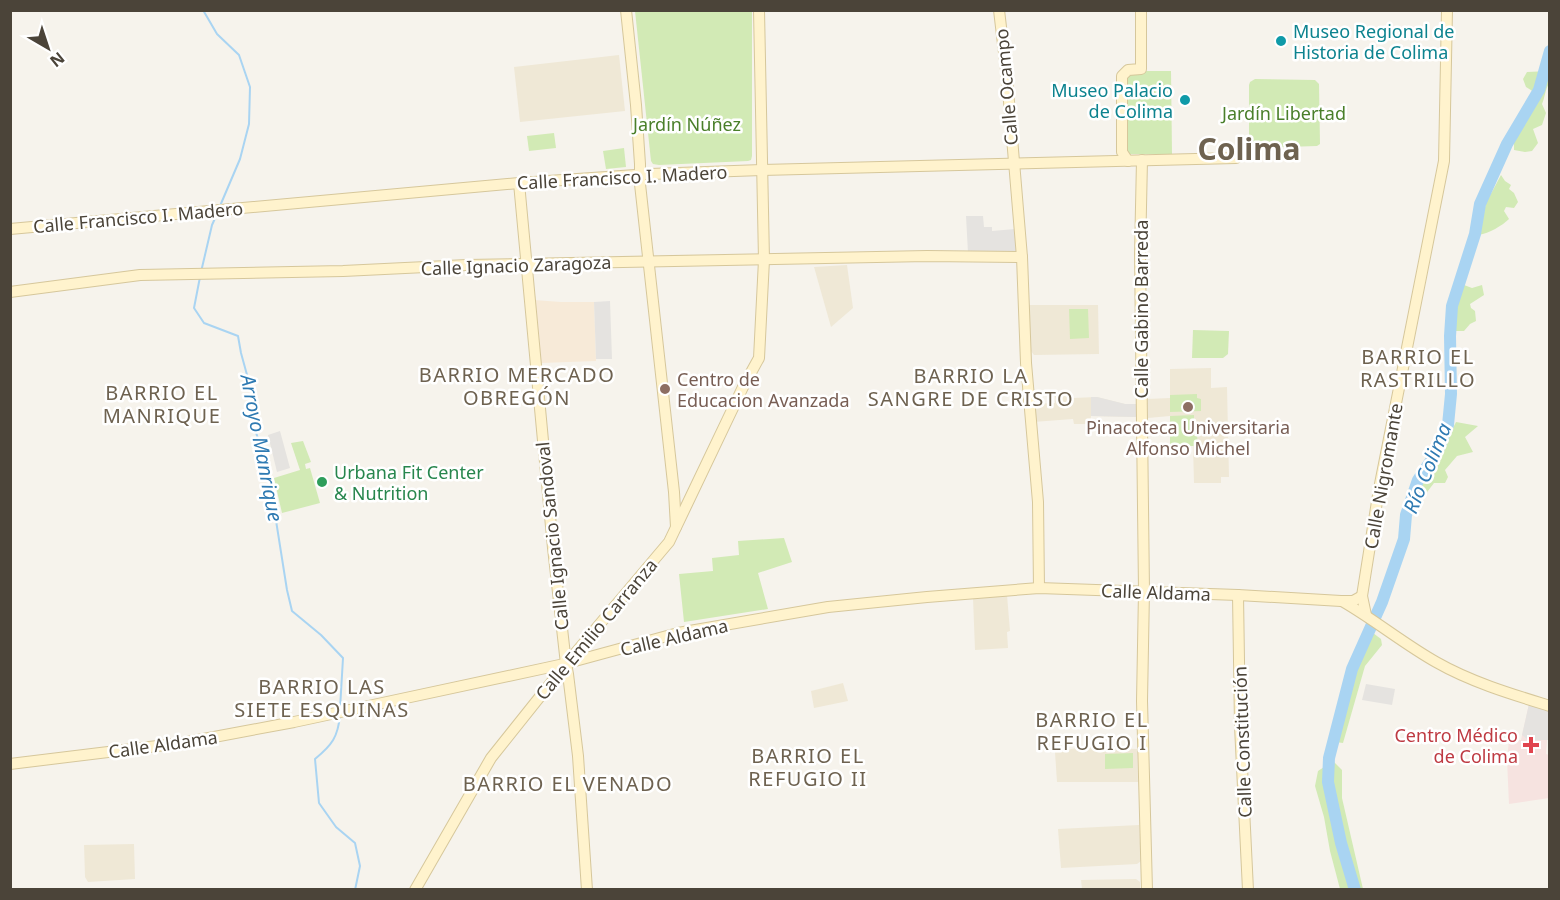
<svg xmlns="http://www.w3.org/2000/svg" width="1560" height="900" font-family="'Noto Sans',sans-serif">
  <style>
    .commercial { fill: #f7ead8 }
    .education { fill: #efe8d6 }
    .medical { fill: #f6e3e0 }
    .green { fill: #d2eab5 }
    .parking { fill: #e5e3e0 }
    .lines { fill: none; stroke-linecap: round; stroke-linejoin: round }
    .stream { stroke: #a9d4f2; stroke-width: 2 }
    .river { stroke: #a9d4f2; stroke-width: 12 }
    .secondary-casing { stroke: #d6c79b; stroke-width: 12 }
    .secondary { stroke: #fff3cd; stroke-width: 10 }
    .culture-dot { fill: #0f9aa8; stroke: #fff; stroke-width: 2 }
    .education-dot { fill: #8d6e63; stroke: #fff; stroke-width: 2 }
    .leisure-dot { fill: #2e9e5b; stroke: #fff; stroke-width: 2 }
    .health-dot { fill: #e0444e; stroke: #fff; stroke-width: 2 }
    .labels { text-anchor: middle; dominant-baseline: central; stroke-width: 5; stroke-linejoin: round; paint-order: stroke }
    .culture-label { font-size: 18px; fill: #0d838f; stroke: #fff; text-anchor: start }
    .street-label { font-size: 18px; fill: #4b4439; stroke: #fff }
    .park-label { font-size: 18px; fill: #4a7f2a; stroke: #fff }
    .education-label { font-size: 18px; fill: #785e54; stroke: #fff; text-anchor: start }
    .leisure-label { font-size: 18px; fill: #27864d; stroke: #fff; text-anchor: start }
    .health-label { font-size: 18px; fill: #be3a42; stroke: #fff; text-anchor: end }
    .neighbourhood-label { font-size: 20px; letter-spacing: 1.5px; fill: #6e6250; stroke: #fff }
    .water-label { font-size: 20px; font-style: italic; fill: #2e7ab2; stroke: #fff }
    .town-label { font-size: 30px; font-weight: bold; fill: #6e6250; stroke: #fff }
  </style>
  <rect width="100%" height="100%" fill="#f6f3ec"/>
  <path class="commercial" d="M534,300l27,2h33l2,59 -55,2z"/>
  <g class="education">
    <path d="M619,55l6,56 -105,11 -6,-55z"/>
    <path d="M847,265l6,43 -22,19 -17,-60z"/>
    <path d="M1029,305h69l1,49 -65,1 -3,-4z"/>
    <path d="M1211,368v20l16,-1 2,90h-8v6h-27l-1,-37h-23v-30l-22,2 -1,-19 23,-1v-29z"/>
    <path d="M1072,392l1,6 24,-1 28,7h12v13l-46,-1 -1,8h-16l-1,-5 -40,3 -1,-18 23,-1v-10z"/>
    <path d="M1007,595l3,36 -3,1 1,16 -33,2 -2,-52z"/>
    <path d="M843,683l5,18 -34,7 -3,-17z"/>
    <path d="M1082,747l55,2 1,33h-81l-2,-30z"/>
    <path d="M1139,825l2,36 -4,3 -76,4 -3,-39z"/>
    <path d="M134,844l1,35 -47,3 -3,-5 -1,-32z"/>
    <path d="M1136,879l4,3v7h-58l-1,-9z"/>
  </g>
  <path class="medical" d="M1529,704l20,8 -3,42 3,1v43l-40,6 -2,-44 2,-20h12z"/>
  <g class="green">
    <path d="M635,11h117v145l-1,4 -3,1 -89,4 -6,-1 -2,-3z"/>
    <path d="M1140,71h31l1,83h-42l-6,-6 2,-73z"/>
    <path d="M1549,71v13c-4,5 -4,14 -7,20l4,9 -4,12 -9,4 5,14 -6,8 -7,1 -11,-2v-12l4,-17 12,-11 -1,-10 5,-8 -8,-5 -3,-8 4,-7z"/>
    <path d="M1255,79l60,1 4,4 1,60 -3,2 -64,2 -4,-4v-59l1,-3z"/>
    <path d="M554,133l2,15 -27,3 -2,-15z"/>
    <path d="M624,148l2,19 -20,2 -3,-18z"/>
    <path d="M1501,175l4,6 6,4 -2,4 5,4 4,9 -4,6 -8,-1 -2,4 5,8c-7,7 -20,14 -30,16l7,-32z"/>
    <path d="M1464,285l8,3 10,-3 2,10 -14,9 1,4 4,3 1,10 -6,3 -6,7h-8l-1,-24z"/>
    <path d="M1069,309h19l1,29 -19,1z"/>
    <path d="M1193,330l36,1 -1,23 -5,4h-31z"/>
    <path d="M1197,394v4l4,1v12l-31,1v-17z"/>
    <path d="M1194,415v21h3l1,10h-28v-30z"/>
    <path d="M1456,422l22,4 -13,11 8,15 -16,4 -12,14 3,7 -3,6h-11l-13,17 -6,-3 5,-16 23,-33z"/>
    <path d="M303,441l8,21 -6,2 1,5 4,-1 10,35 -38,10 -8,-35 26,-8 -9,-27z"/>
    <path d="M784,538l8,24 -34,11 10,36 -84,13 -5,-48 34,-3 -1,-13 27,-3 -1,-14z"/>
    <path d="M1373,633l8,6 1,6 -17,21 -22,77 -7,-1 1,-10 8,-16v-12l5,-9 4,-26 6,-4c-1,-11 5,-25 13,-32z"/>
    <path d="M1133,753v15l-28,1v-15z"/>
    <path d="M1333,761l9,9v28l21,91h-23l-10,-38 -6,-34 -9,-31 3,-15z"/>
  </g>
  <g class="parking">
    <path d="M966,216h17l1,11h8v4l23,-2 2,22 -2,3 -47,-1z"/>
    <path d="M610,301l2,58h-16l-2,-57z"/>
    <path d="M1091,397h6l28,7h12v13l-46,-1z"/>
    <path d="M280,431l10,37 -13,4 -9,-37z"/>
    <path d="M1366,684l29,5 -3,16 -30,-5z"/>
    <path d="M1529,704l20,8 -1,28h-20l-6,-5z"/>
  </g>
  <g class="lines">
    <g class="stream">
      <path d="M203,10l14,24 22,21 11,32 -1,37 -9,35 -20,47"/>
      <path d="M201,272l11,-47 5,-11"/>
      <path d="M200,277l-6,31 10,15 34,13 3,17 14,51 -2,19 15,47 19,120 5,21 29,24 22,23 -3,51"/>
      <path d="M340,715c-2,22 -8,30 -25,44l4,44 17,24 19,16 5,23 -5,24"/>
    </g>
    <path class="river" d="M1355,890l-14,-47 -13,-61 1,-24 23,-89 30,-67 22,-63 2,-24 12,-35 20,-30 10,-25 3,-31 -1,-58 2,-30 23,-72 5,-30 27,-60 32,-54 11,-39"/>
    <g class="secondary-casing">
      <g id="secondary">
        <path d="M626,10l10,95 4,59v20l34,308 2,35"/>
        <path d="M999,10l8,68 15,179 4,106 12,139 1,86"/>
        <path d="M1142,160l-2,94 4,337 -2,110 5,189"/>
        <path d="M1128,161l-6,-9v-76l6,-6 13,-1v-59"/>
        <path d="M519,183l34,365 13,116 2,10 10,82 9,134"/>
        <path d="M10,229l509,-46 131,-9 112,-4 474,-12"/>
        <path d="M10,292l130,-17 203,-4 124,-6 460,-9 95,1"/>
        <path d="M1238,595l2,131 8,164"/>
        <path d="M1342,601c33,19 62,43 94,61 35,20 75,32 114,44"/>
        <path d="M1366,615l-4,-19 17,-107 65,-328 3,-151"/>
        <path d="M10,764l172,-21 112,-21 270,-58 114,-31 150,-26 99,-10 112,-9 199,7 103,6h12l9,-5"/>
        <path d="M415,890l76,-132 75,-94 103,-122 74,-155 16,-29 5,-98 -5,-250"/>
      </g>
    </g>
    <use href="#secondary" class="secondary"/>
  </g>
  <g class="culture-dot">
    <circle cx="1281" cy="41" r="6"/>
    <circle cx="1185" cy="100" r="6"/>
  </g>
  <g class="education-dot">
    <circle cx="665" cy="389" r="6"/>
    <circle cx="1188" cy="407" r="6"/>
  </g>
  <circle class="leisure-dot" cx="322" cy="482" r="6"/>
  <path class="health-dot" d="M1528 736h6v6h6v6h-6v6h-6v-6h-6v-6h6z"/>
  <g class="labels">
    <g class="culture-label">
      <text x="1293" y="31">Museo Regional de<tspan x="1293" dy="21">Historia de Colima</tspan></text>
      <text x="1173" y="90" text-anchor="end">Museo Palacio<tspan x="1173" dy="21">de Colima</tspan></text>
    </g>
    <g class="street-label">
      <text transform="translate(1006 87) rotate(-95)">Calle Ocampo</text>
      <text transform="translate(622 177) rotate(-3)">Calle Francisco I. Madero</text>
      <text transform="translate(138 217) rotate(-5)">Calle Francisco I. Madero</text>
      <text transform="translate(516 265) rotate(-2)">Calle Ignacio Zaragoza</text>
      <text transform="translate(1141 309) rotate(-90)">Calle Gabino Barreda</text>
      <text transform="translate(1383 476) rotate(-80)">Calle Nigromante</text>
      <text transform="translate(552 536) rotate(-96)">Calle Ignacio Sandoval</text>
      <text transform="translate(1156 592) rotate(2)">Calle Aldama</text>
      <text transform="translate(596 629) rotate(-50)">Calle Emilio Carranza</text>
      <text transform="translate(674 637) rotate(-13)">Calle Aldama</text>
      <text transform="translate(1242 742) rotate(-92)">Calle Constitución</text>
      <text transform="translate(163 744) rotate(-8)">Calle Aldama</text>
    </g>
    <g class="park-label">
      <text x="1284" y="113">Jardín Libertad</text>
      <text x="687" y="124">Jardín Núñez</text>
    </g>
    <g class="education-label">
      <text x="677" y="379">Centro de<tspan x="677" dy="21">Educacion Avanzada</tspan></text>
      <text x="1188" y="427" text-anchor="middle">Pinacoteca Universitaria<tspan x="1188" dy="21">Alfonso Michel</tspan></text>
    </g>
    <g class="leisure-label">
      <text x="334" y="472">Urbana Fit Center<tspan x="334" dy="21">&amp; Nutrition</tspan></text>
    </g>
    <g class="health-label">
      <text x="1518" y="735">Centro Médico<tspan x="1518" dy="21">de Colima</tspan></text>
    </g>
    <g class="neighbourhood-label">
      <text x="1418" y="356">BARRIO EL<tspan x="1418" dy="23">RASTRILLO</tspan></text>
      <text x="517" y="374">BARRIO MERCADO<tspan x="517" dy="23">OBREGÓN</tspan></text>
      <text x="971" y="375">BARRIO LA<tspan x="971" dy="23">SANGRE DE CRISTO</tspan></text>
      <text x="162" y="392">BARRIO EL<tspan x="162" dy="23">MANRIQUE</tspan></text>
      <text x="322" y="686">BARRIO LAS<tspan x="322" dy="23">SIETE ESQUINAS</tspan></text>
      <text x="1092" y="719">BARRIO EL<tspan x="1092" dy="23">REFUGIO I</tspan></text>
      <text x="808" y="755">BARRIO EL<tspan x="808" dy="23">REFUGIO II</tspan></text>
      <text x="568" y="783">BARRIO EL VENADO</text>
    </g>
    <g class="water-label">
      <text transform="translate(262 448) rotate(79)">Arroyo Manrique</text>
      <text transform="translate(1427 468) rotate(-68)">Río Colima</text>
    </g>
    <g class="town-label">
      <text x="1249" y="148">Colima</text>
    </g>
  </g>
  <rect width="1560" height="900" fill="none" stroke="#4b4439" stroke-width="24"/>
  <g transform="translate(48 48) rotate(141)" stroke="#ffffff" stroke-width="4.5" paint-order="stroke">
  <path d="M0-4.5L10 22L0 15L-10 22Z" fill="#4b4439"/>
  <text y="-9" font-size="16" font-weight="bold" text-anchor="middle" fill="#4b4439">N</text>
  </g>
</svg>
